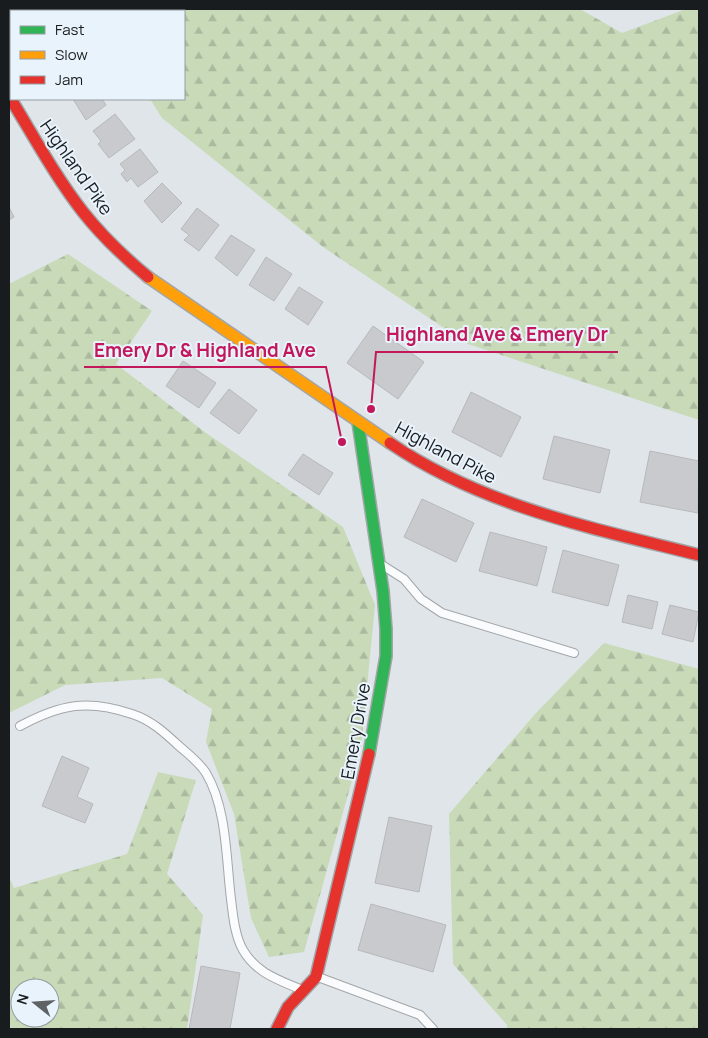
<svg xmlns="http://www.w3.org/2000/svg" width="708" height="1038" font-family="Manrope,sans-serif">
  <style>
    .forest { fill: url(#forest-firs); fill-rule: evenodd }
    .building { fill: #c8cacd; stroke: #b7b8bc }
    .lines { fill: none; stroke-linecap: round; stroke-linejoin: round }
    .lane-casing { stroke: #a2a6a9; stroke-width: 10 }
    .fast-casing { stroke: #a2a6a9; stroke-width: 14 }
    .slow-casing { stroke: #a2a6a9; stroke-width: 14 }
    .jam-casing { stroke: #a2a6a9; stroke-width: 14 }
    .lane { stroke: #fafbfc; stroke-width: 8 }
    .fast { stroke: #30b455; stroke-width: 11 }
    .slow { stroke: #ff9f0a; stroke-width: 11 }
    .jam { stroke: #e5322d; stroke-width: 11 }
    .labels { text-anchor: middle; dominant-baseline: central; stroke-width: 4; stroke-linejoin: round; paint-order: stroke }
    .street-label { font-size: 18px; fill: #181c1e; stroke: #e9f3fb }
    .leader { fill: none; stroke: #c2185b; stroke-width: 2 }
    .callout-dot { fill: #c2185b; stroke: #e9f3fb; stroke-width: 2 }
    .callout-label { font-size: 19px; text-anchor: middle; font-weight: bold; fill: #c2185b; stroke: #e9f3fb; stroke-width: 4; stroke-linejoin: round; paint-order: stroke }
  </style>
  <defs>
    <pattern id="forest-firs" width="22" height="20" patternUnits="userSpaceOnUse" patternTransform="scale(1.25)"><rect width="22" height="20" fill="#c8dab8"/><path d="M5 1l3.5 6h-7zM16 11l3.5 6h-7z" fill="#abba9e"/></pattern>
  </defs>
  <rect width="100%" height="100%" fill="#e0e5e9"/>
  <g class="forest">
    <path d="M91,9h489l42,24 64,-24h13v411l-231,-76 -145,-97 -161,-129 -12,-19h34v-88h-91z"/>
    <path d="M68,254l84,57 -36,53 90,69 137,94 32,78 -14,143 -57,204 -35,5 -18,-39 -17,-104 -28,-72 6,-33 -50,-31 -97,7 -56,28v-429z"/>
    <path d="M604,643l95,26v360h-192v-4l-54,-61 -4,-150 86,-100z"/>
    <path d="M158,772l38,8 -29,94 36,41 -16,114h-176l-2,-8v-144l5,11 113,-34zM20,988h30v30h-30z"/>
  </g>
  <g class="building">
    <path d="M73,99h29l4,6 -20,15z"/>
    <path d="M115,114l20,25 -26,19 -11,-14 3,-3 -8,-10z"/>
    <path d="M140,149l18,23 -20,15 -7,-9 -4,4 -6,-8 4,-4 -5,-6z"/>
    <path d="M162,183l20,20 -20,20 -18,-22z"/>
    <path d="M9,207l5,10 -5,3z"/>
    <path d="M197,208l22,17 -20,26 -15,-11 5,-5 -8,-6z"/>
    <path d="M231,235l24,15 -18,26 -22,-18z"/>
    <path d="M266,257l26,17 -18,27 -25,-16z"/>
    <path d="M299,287l24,15 -15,23 -23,-16z"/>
    <path d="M373,326l51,36 -26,37 -51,-36z"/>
    <path d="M183,361l33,22 -17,25 -33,-22z"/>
    <path d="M229,389l28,21 -18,24 -29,-21z"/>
    <path d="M471,392l50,25 -20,40 -49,-25z"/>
    <path d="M554,436l56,14 -10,43 -57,-14z"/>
    <path d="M650,451l49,10 -1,52 -58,-11z"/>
    <path d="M303,454l30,19 -14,22 -31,-20z"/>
    <path d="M422,499l52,24 -18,39 -52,-25z"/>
    <path d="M490,532l57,15 -10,39 -58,-15z"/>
    <path d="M563,550l56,15 -11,41 -56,-14z"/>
    <path d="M628,595l30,7 -6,27 -30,-7z"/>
    <path d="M670,605l29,7 -6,30 -31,-8z"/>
    <path d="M62,756l27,12 -12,29 16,7 -8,19 -43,-17z"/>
    <path d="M389,817l43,9 -13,66 -44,-9z"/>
    <path d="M371,904l75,21 -13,47 -75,-22z"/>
    <path d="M201,966l39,7 -10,56h-41z"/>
  </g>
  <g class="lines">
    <g class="lane-casing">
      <g id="lane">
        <path d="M382,565l22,14 17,20 21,14 132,40"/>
        <path d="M20,726c41,-22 68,-27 112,-12 19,6 33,19 47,32 9,8 20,16 27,27 21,35 20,86 25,126 2,17 4,37 12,51 13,23 36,30 59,40"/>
        <path d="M318,977l102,38 13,14"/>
      </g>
    </g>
    <g class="fast-casing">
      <path id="fast" d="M358,422l25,169 3,38v27l-17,98"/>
    </g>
    <g class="slow-casing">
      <path id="slow" d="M148,277l242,166"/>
    </g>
    <g class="jam-casing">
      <g id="jam">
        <path d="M9,96c24,39 46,80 74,116 19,24 41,45 65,65"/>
        <path d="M390,443c92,63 202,85 309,112"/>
        <path d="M277,1029l11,-22 28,-30 53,-223"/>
      </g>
    </g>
    <use href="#lane" class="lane"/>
    <use href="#fast" class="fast"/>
    <use href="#slow" class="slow"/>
    <use href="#jam" class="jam"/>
  </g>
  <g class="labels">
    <g class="street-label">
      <text transform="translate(77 167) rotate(55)">Highland Pike</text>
      <text transform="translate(446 452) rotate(28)">Highland Pike</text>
      <text transform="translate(355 731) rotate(-80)">Emery Drive</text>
    </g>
  </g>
  <path class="leader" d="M371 409L376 352H618M342 442L326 367H84"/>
  <g class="callout-dot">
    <circle cx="371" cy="409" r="5"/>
    <circle cx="342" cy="442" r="5"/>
  </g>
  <g class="callout-label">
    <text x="497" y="341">Highland Ave &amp; Emery Dr</text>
    <text x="205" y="357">Emery Dr &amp; Highland Ave</text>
  </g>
  <rect width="708" height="1038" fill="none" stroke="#181c1e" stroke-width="20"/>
  <rect x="10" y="10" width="175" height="90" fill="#e9f3fb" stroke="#959da3"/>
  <rect x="20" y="26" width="25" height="8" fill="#30b455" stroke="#959da3"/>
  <text x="55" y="35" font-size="15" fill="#181c1e">Fast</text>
  <rect x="20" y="51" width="25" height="8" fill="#ff9f0a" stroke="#959da3"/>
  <text x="55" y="60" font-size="15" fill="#181c1e">Slow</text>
  <rect x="20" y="76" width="25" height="8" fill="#e5322d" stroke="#959da3"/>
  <text x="55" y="85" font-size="15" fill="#181c1e">Jam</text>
  <g transform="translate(35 1003) rotate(287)"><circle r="24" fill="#e9f3fb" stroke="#959da3"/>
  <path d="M0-4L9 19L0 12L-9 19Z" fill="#5e6265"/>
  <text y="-8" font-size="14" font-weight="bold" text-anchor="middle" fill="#181c1e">N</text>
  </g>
</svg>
